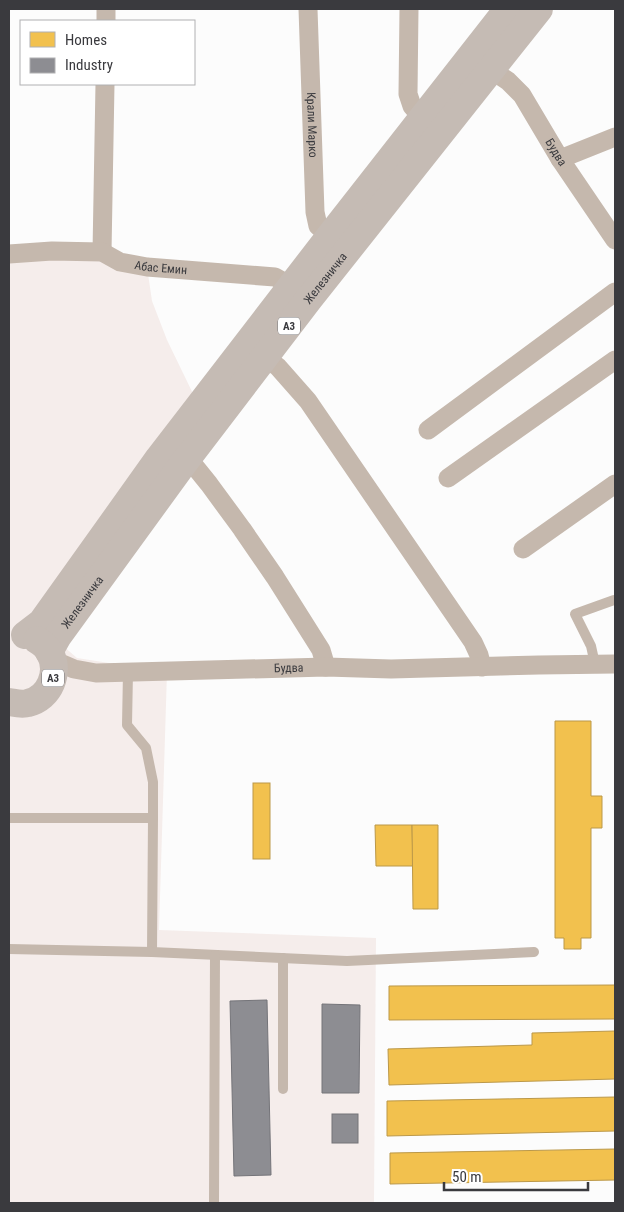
<svg xmlns="http://www.w3.org/2000/svg" width="624" height="1212" font-family="'Roboto Condensed',sans-serif">
  <style>
    .industrial { fill: #f5edeb }
    .homes { fill: #f2c14e; stroke: #bb9849 }
    .industry { fill: #8d8d92; stroke: #747479 }
    .lines { fill: none; stroke-linecap: round; stroke-linejoin: round }
    .lane { stroke: #c5b8ad; stroke-width: 10 }
    .street { stroke: #c5b8ad; stroke-width: 19 }
    .primary { stroke: #c5bbb4; stroke-width: 28 }
    .labels { text-anchor: middle; dominant-baseline: central; stroke-width: 5; stroke-linejoin: round; paint-order: stroke }
    .shield { fill: #fff; stroke: #757578; stroke-width: 1 }
    .shield-label { font-size: 11px; font-weight: bold; fill: #3a3a3e }
    .street-label { font-size: 12px; fill: #3a3a3e; stroke: #fff }
  </style>
  <rect width="100%" height="100%" fill="#fcfcfc"/>
  <path class="industrial" d="M52,251l95,16 5,34 15,39 32,66 -166,214 44,38 90,14 -8,258 217,8 -2,265h-365v-949z"/>
  <g class="homes">
    <path d="M555,721h36v75h11v32h-11v110h-10v11h-17v-11h-9z"/>
    <rect x="253" y="783" width="17" height="76"/>
    <path d="M375,825h37l1,41h-37z"/>
    <path d="M412,825h26v84h-25z"/>
    <path d="M615,985v34l-226,1v-34z"/>
    <path d="M615,1031v48l-226,6 -1,-36 144,-4v-12z"/>
    <path d="M615,1097v34l-228,5v-35z"/>
    <path d="M615,1149v31l-225,4v-31z"/>
  </g>
  <g class="industry">
    <path d="M267,1000l4,175 -37,1 -4,-175z"/>
    <path d="M322,1004l38,1 -1,88h-37z"/>
    <rect x="332" y="1114" width="26" height="29"/>
  </g>
  <g class="lines">
    <g class="lane">
      <path d="M595,664l-4,-18 -16,-32 39,-14"/>
      <path d="M128,672l-1,53 19,23 7,34v36"/>
      <path d="M9,818h144l-1,134"/>
      <path d="M9,949l143,3 195,9 187,-9"/>
      <path d="M283,958v131"/>
      <path d="M214,1203l1,-248"/>
    </g>
    <g class="street">
      <path id="s1" d="M308,9l7,203 3,14 12,10"/>
      <path d="M409,9l-1,85 4,12 11,13"/>
      <path d="M106,21v-12"/>
      <path id="s2" d="M490,69l18,12 14,14 38,64 55,81"/>
      <path d="M560,159l55,-22"/>
      <path d="M102,252l3,-168"/>
      <path id="s3" d="M9,254l43,-3 50,1 18,10 27,5 128,10 16,9 9,6"/>
      <path d="M265,357l13,10 30,34 165,241 6,13 3,12"/>
      <path d="M428,430l187,-138"/>
      <path d="M188,458l21,26 33,45 33,48 46,73 5,17"/>
      <path d="M448,478l167,-118"/>
      <path d="M523,549l92,-65"/>
      <path id="s4" d="M53,660l21,9 22,4 230,-6 65,2 148,-4 76,-1"/>
    </g>
    <g class="primary">
      <path d="M25,635l17,-13 117,-164 171,-222 178,-227"/>
      <path id="s5" d="M49,652l9,-16 125,-172 126,-165 230,-290"/>
      <path d="M9,702c6,1 13,3 19,1 22,-5 32,-31 22,-50 -3,-6 -8,-10 -13,-13"/>
    </g>
  </g>
  <g class="labels">
    <g class="shield">
      <rect x="278" y="317.5" width="22" height="17" rx="4"/>
      <rect x="42" y="669.5" width="22" height="17" rx="4"/>
    </g>
    <g class="shield-label">
      <text x="289" y="326">A3</text>
      <text x="53" y="678">A3</text>
    </g>
    <g class="street-label">
      <text stroke="none"><textPath href="#s1" startOffset="116">Крали Марко</textPath></text>
      <text stroke="none"><textPath href="#s2" startOffset="108">Будва</textPath></text>
      <text stroke="none"><textPath href="#s3" startOffset="155">Абас Емин</textPath></text>
      <text stroke="none"><textPath href="#s5" startOffset="465">Железничка</textPath></text>
      <text stroke="none"><textPath href="#s5" startOffset="60">Железничка</textPath></text>
      <text stroke="none"><textPath href="#s4" startOffset="238">Будва</textPath></text>
    </g>
  </g>
  <rect width="624" height="1212" fill="none" stroke="#3a3a3e" stroke-width="20"/>
  <rect x="20" y="20" width="175" height="65" fill="#ffffff" stroke="#b0b0b2"/>
  <rect x="30" y="32" width="25" height="15" fill="#f2c14e" stroke="#b0b0b2"/>
  <text x="65" y="45" font-size="15" fill="#3a3a3e">Homes</text>
  <rect x="30" y="58" width="25" height="15" fill="#8d8d92" stroke="#b0b0b2"/>
  <text x="65" y="70" font-size="15" fill="#3a3a3e">Industry</text>
  <path d="M444 1182v8h144v-8" fill="none" stroke="#3a3a3e" stroke-width="2.5"/>
  <text x="452" y="1182" font-size="15" fill="#3a3a3e" stroke="#ffffff" stroke-width="4" paint-order="stroke">50 m</text>
</svg>
